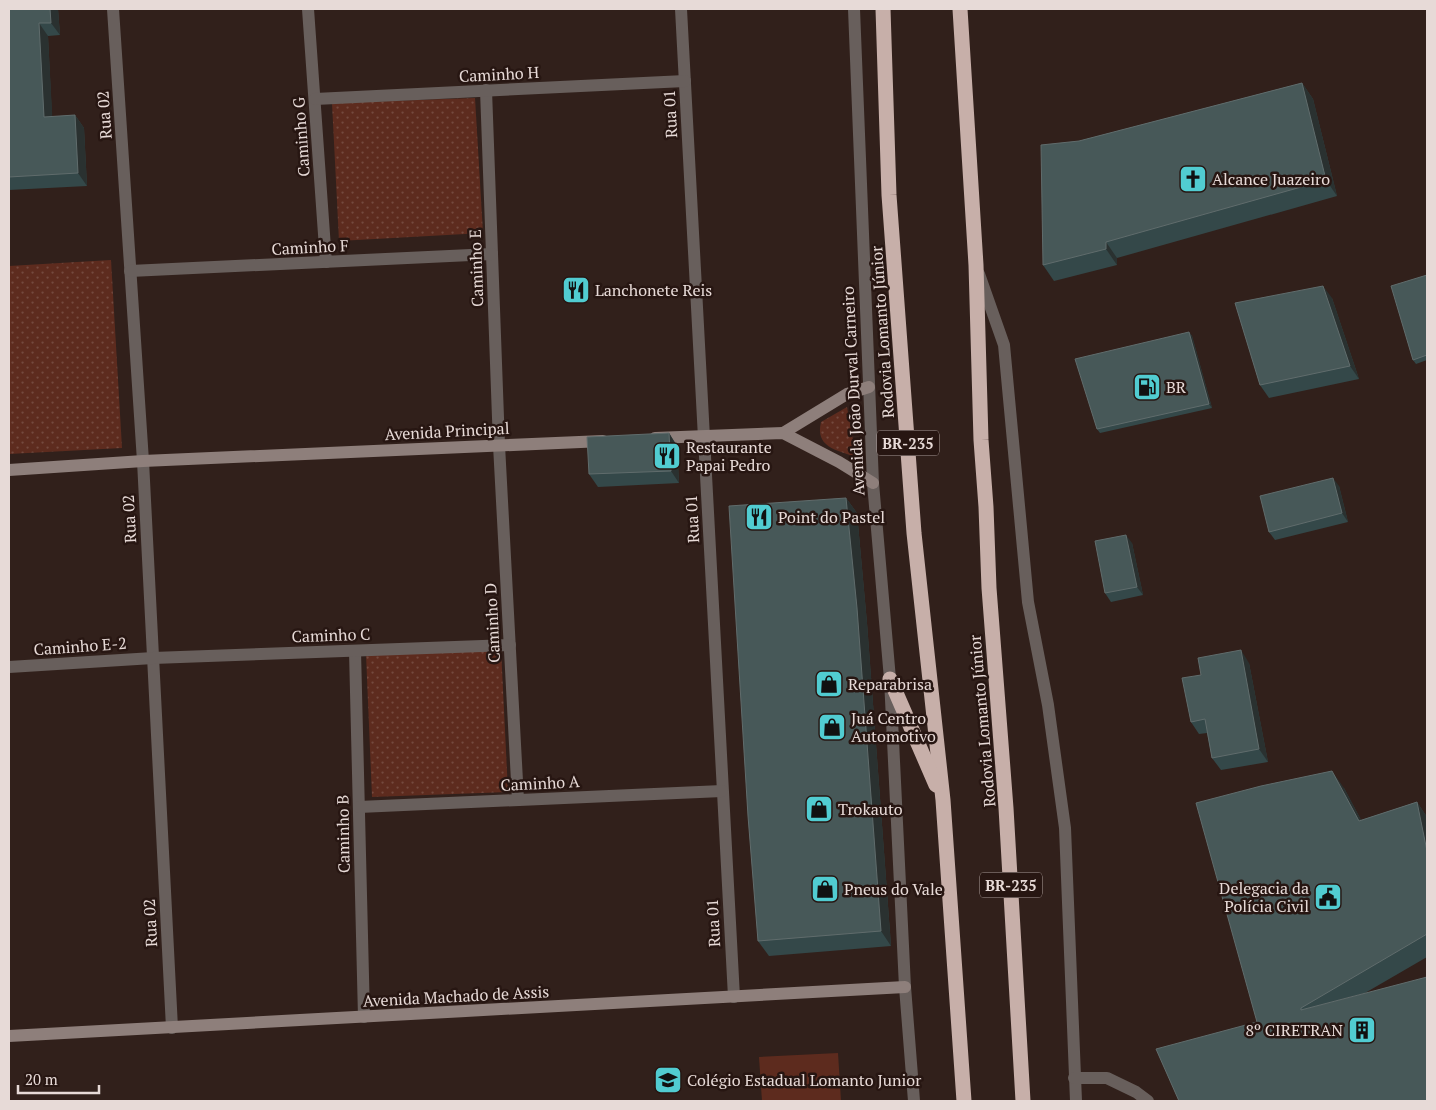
<svg xmlns="http://www.w3.org/2000/svg" width="1436" height="1110" font-family="'PT Serif',serif">
  <style>
    .grass { fill: url(#grass-dots) }
    .pitch { fill: #5d2b1e }
    .lines { fill: none; stroke-linecap: round; stroke-linejoin: round }
    .street { stroke: #685f5c; stroke-width: 12 }
    .secondary { stroke: #8e7f7b; stroke-width: 12 }
    .highway { stroke: #c7afa9; stroke-width: 15 }
    .wall { fill: #344849 }
    .shaded-wall { fill: #2a3130 }
    .building { fill: #475858; stroke: #606c6c }
    .labels { text-anchor: middle; dominant-baseline: central; stroke-width: 5; stroke-linejoin: round; paint-order: stroke }
    .shield { fill: #271612; stroke: #ad9f9c; stroke-width: 1 }
    .shield-label { font-size: 15px; font-weight: bold; fill: #e7dad7 }
    .street-label { font-size: 16px; fill: #e7dad7; stroke: #271612 }
    .poi-label { font-size: 16px; fill: #e7dad7; stroke: #271612; text-anchor: start }
  </style>
  <defs>
    <pattern id="grass-dots" width="8" height="8" patternUnits="userSpaceOnUse" patternTransform="scale(1.25)"><rect width="8" height="8" fill="#5d2b1e"/><path d="M2 2h.1M6 6h.1" fill="none" stroke="#74493e" stroke-width="1.8" stroke-linecap="round"/></pattern>
  </defs>
  <rect width="100%" height="100%" fill="#31201b"/>
  <g class="grass">
    <path d="M475,98l8,135 -144,8 -7,-138z"/>
    <path d="M111,260l11,188 -113,6v-188z"/>
    <path d="M847,407l9,50c-20,-7 -41,-10 -35,-35z"/>
    <path d="M501,649l7,143 -136,5 -6,-143z"/>
  </g>
  <path class="pitch" d="M838,1053l3,48h-79l-3,-44z"/>
  <g class="lines">
    <g class="street">
      <path d="M113,9l30,452 29,567"/>
      <path d="M308,9l18,253"/>
      <path d="M681,9l53,988"/>
      <path d="M854,9l19,474 17,196 15,308 9,114"/>
      <path d="M486,90l13,355 19,355"/>
      <path d="M315,99l370,-18"/>
      <path d="M130,271l362,-17"/>
      <path d="M979,274l25,71 24,257 20,103 17,123 11,273"/>
      <path d="M355,651l9,366"/>
      <path d="M9,667l144,-9 357,-13"/>
      <path d="M359,807l363,-16"/>
      <path d="M1074,1078h33l29,14 12,9"/>
    </g>
    <g class="secondary">
      <path d="M783,433l64,-39 22,-7"/>
      <path d="M655,438l128,-5 56,29 34,21"/>
      <path d="M9,470l134,-9 460,-20"/>
      <path d="M9,1036l896,-49"/>
    </g>
    <g class="highway">
      <path d="M883,9l6,186 25,338 29,267 21,301"/>
      <path d="M960,9l16,256 5,175 5,67 3,81 17,220 17,293"/>
      <path d="M890,679l46,106"/>
    </g>
  </g>
  <g class="wall">
    <path d="M9,9h49l2,26 -12,1 4,81 23,-2 9,13 3,58 -78,4z"/>
    <path d="M1302,83l11,16 24,97 -220,62v7l-63,16 -11,-16 36,-124z"/>
    <path d="M1427,275v85l-11,4 -3,-4z"/>
    <path d="M1332,298l27,81 -90,19 -9,-13z"/>
    <path d="M1189,332l3,4 20,72 -112,25 -3,-4z"/>
    <path d="M669,433l8,13 2,37 -81,4 -9,-13z"/>
    <path d="M1339,486l9,36 -73,18 -6,-8z"/>
    <path d="M846,498l11,15 10,110 24,323 -122,10 -11,-15z"/>
    <path d="M1132,543l11,52 -32,7 -6,-9z"/>
    <path d="M1249,663l19,99 -47,8 -9,-12 -5,-25 -8,1 -8,-12 10,-47z"/>
    <path d="M1344,788l17,32 56,-18 10,15v140l-62,36 -108,29z"/>
  </g>
  <g class="shaded-wall">
    <path d="M50,9h8l2,26 -9,-12z"/>
    <path d="M39,23l9,13 5,94 -9,-13z"/>
    <path d="M1302,83l11,16 24,97 -11,-16z"/>
    <path d="M75,115l9,13 3,58 -9,-13z"/>
    <path d="M1106,242l11,16v7l-11,-16z"/>
    <path d="M1323,286l9,12 27,81 -9,-13z"/>
    <path d="M1189,332l3,4 20,72 -3,-4z"/>
    <path d="M669,433l8,13 2,37 -8,-12z"/>
    <path d="M1333,478l6,8 9,36 -6,-9z"/>
    <path d="M846,498l11,15 10,110 24,323 -10,-15z"/>
    <path d="M1126,535l6,8 11,52 -6,-8z"/>
    <path d="M1241,650l8,13 19,99 -9,-13z"/>
    <path d="M1332,771l12,17 26,49 -11,-16z"/>
    <path d="M1417,802l10,15v34z"/>
  </g>
  <g class="building">
    <path d="M9,9h41l1,14h-12l5,94 31,-2 3,58 -69,4z"/>
    <path d="M1302,83l24,97 -220,62v7l-63,16 -2,-120 38,-4z"/>
    <path d="M1427,275v80l-14,5 -22,-74z"/>
    <path d="M1323,286l27,80 -90,19 -25,-82z"/>
    <path d="M1189,332l20,72 -112,25 -22,-70z"/>
    <path d="M669,433l2,38 -82,3 -2,-37z"/>
    <path d="M1333,478l9,35 -73,19 -9,-36z"/>
    <path d="M846,498l11,110 24,323 -123,10 -10,-125 -19,-310z"/>
    <path d="M1126,535l11,52 -32,6 -10,-52z"/>
    <path d="M1241,650l18,99 -47,9 -7,-39 -14,3 -9,-44 19,-3 -3,-17z"/>
    <path d="M1332,771l27,50 58,-19 10,49v83l-126,74v2l126,-33v124h-248l-23,-52 101,-27 -61,-219 65,-17z"/>
  </g>
  <defs>
    <g id="church-square" transform="scale(1.4375)"><rect x="-9" y="-9" width="18" height="18" rx="4" fill="#51ccd1" stroke="#271612"/><path d="M-1.2-6h2.4v3.5h3.3v2.4h-3.3V6h-2.4V-.1h-3.3v-2.4h3.3Z" fill="#111"/></g>
    <g id="restaurant-square" transform="scale(1.4375)"><rect x="-9" y="-9" width="18" height="18" rx="4" fill="#51ccd1" stroke="#271612"/><path d="M-5-6h1v4h1v-4h1v4h1v-4h1v5L-1.5 .5V6h-2V.5L-5-1ZM5-6V6H3V1.5H1.5Q1.5-4 5-6Z" fill="#111"/></g>
    <g id="fuel-square" transform="scale(1.4375)"><rect x="-9" y="-9" width="18" height="18" rx="4" fill="#51ccd1" stroke="#271612"/><path d="M-5.5-6h7V0h2V4h1.3V-2.5L3-4.5l.8-.8L6-3V5H2.5V1h-1V6h-7ZM-4.2-4.7v3.2H.2V-4.7Z" fill="#111"/></g>
    <g id="shop-square" transform="scale(1.4375)"><rect x="-9" y="-9" width="18" height="18" rx="4" fill="#51ccd1" stroke="#271612"/><path d="M-5-2.5h2.3a2.7 3.5 0 0 1 5.4 0H5L5.5 6h-11ZM-1.5-2.5h3a1.5 2.3 0 0 0-3 0Z" fill="#111"/></g>
    <g id="civic-square" transform="scale(1.4375)"><rect x="-9" y="-9" width="18" height="18" rx="4" fill="#51ccd1" stroke="#271612"/><path d="M-.6-6.5H3V-4.5H.6V-3L4-1V1h2V6H-6V1h2V-1L-.6-3ZM-1.2 2.5V6h2.4V2.5Z" fill="#111"/></g>
    <g id="building-square" transform="scale(1.4375)"><rect x="-9" y="-9" width="18" height="18" rx="4" fill="#51ccd1" stroke="#271612"/><path d="M-4-6H4V6H1V3H-1V6H-4ZM-2.5-4.3h1.7v1.8h-1.7ZM.8-4.3h1.7v1.8H.8ZM-2.5-1h1.7V.8h-1.7ZM.8-1h1.7V.8H.8Z" fill="#111"/></g>
    <g id="school-square" transform="scale(1.4375)"><rect x="-9" y="-9" width="18" height="18" rx="4" fill="#51ccd1" stroke="#271612"/><path d="M0-5L7-2L0 1L-7-2ZM-4 1L0 2.5L4 1V4Q0 6-4 4Z" fill="#111"/></g>
  </defs>
  <g fill-rule="evenodd">
    <use href="#church-square" x="1193" y="179"/>
    <use href="#restaurant-square" x="576" y="290"/>
    <use href="#fuel-square" x="1147" y="387"/>
    <use href="#restaurant-square" x="667" y="456"/>
    <use href="#restaurant-square" x="759" y="517"/>
    <use href="#shop-square" x="829" y="684"/>
    <use href="#shop-square" x="832" y="727"/>
    <use href="#shop-square" x="819" y="809"/>
    <use href="#shop-square" x="825" y="889"/>
    <use href="#civic-square" x="1328" y="897"/>
    <use href="#building-square" x="1362" y="1030"/>
    <use href="#school-square" x="668" y="1080"/>
  </g>
  <g class="labels">
    <g class="shield">
      <rect x="877" y="430.5" width="62" height="25" rx="4"/>
      <rect x="980" y="872.5" width="62" height="25" rx="4"/>
    </g>
    <g class="shield-label">
      <text x="908" y="443">BR-235</text>
      <text x="1011" y="885">BR-235</text>
    </g>
    <g class="street-label">
      <text transform="translate(499 74) rotate(-3)">Caminho H</text>
      <text transform="translate(670 114) rotate(-93)">Rua 01</text>
      <text transform="translate(104 115) rotate(-94)">Rua 02</text>
      <text transform="translate(301 137) rotate(-94)">Caminho G</text>
      <text transform="translate(310 247) rotate(-3)">Caminho F</text>
      <text transform="translate(476 268) rotate(-92)">Caminho E</text>
      <text transform="translate(882 332) rotate(-94)">Rodovia Lomanto Júnior</text>
      <text transform="translate(853 391) rotate(-93)">Avenida João Durval Carneiro</text>
      <text transform="translate(447 431) rotate(-3)">Avenida Principal</text>
      <text transform="translate(129 519) rotate(-93)">Rua 02</text>
      <text transform="translate(692 519) rotate(-93)">Rua 01</text>
      <text transform="translate(492 623) rotate(-93)">Caminho D</text>
      <text transform="translate(331 635) rotate(-2)">Caminho C</text>
      <text transform="translate(80 646) rotate(-4)">Caminho E-2</text>
      <text transform="translate(982 721) rotate(-95)">Rodovia Lomanto Júnior</text>
      <text transform="translate(540 783) rotate(-3)">Caminho A</text>
      <text transform="translate(343 834) rotate(-91)">Caminho B</text>
      <text transform="translate(150 923) rotate(-93)">Rua 02</text>
      <text transform="translate(713 923) rotate(-93)">Rua 01</text>
      <text transform="translate(456 996) rotate(-3)">Avenida Machado de Assis</text>
    </g>
    <g class="poi-label">
      <text x="1212" y="179">Alcance Juazeiro</text>
      <text x="595" y="290">Lanchonete Reis</text>
      <text x="1166" y="387">BR</text>
      <text x="686" y="447">Restaurante<tspan x="686" dy="18">Papai Pedro</tspan></text>
      <text x="778" y="517">Point do Pastel</text>
      <text x="848" y="684">Reparabrisa</text>
      <text x="851" y="718">Juá Centro<tspan x="851" dy="18">Automotivo</tspan></text>
      <text x="838" y="809">Trokauto</text>
      <text x="1309" y="888" text-anchor="end">Delegacia da<tspan x="1309" dy="18">Polícia Civil</tspan></text>
      <text x="844" y="889">Pneus do Vale</text>
      <text x="1343" y="1030" text-anchor="end">8º CIRETRAN</text>
      <text x="687" y="1080">Colégio Estadual Lomanto Junior</text>
    </g>
  </g>
  <rect width="1436" height="1110" fill="none" stroke="#e7dad7" stroke-width="20"/>
  <path d="M18 1085v8h81v-8" fill="none" stroke="#e7dad7" stroke-width="2.5"/>
  <text x="25" y="1085" font-size="15" fill="#e7dad7" stroke="#271612" stroke-width="4" paint-order="stroke">20 m</text>
</svg>
